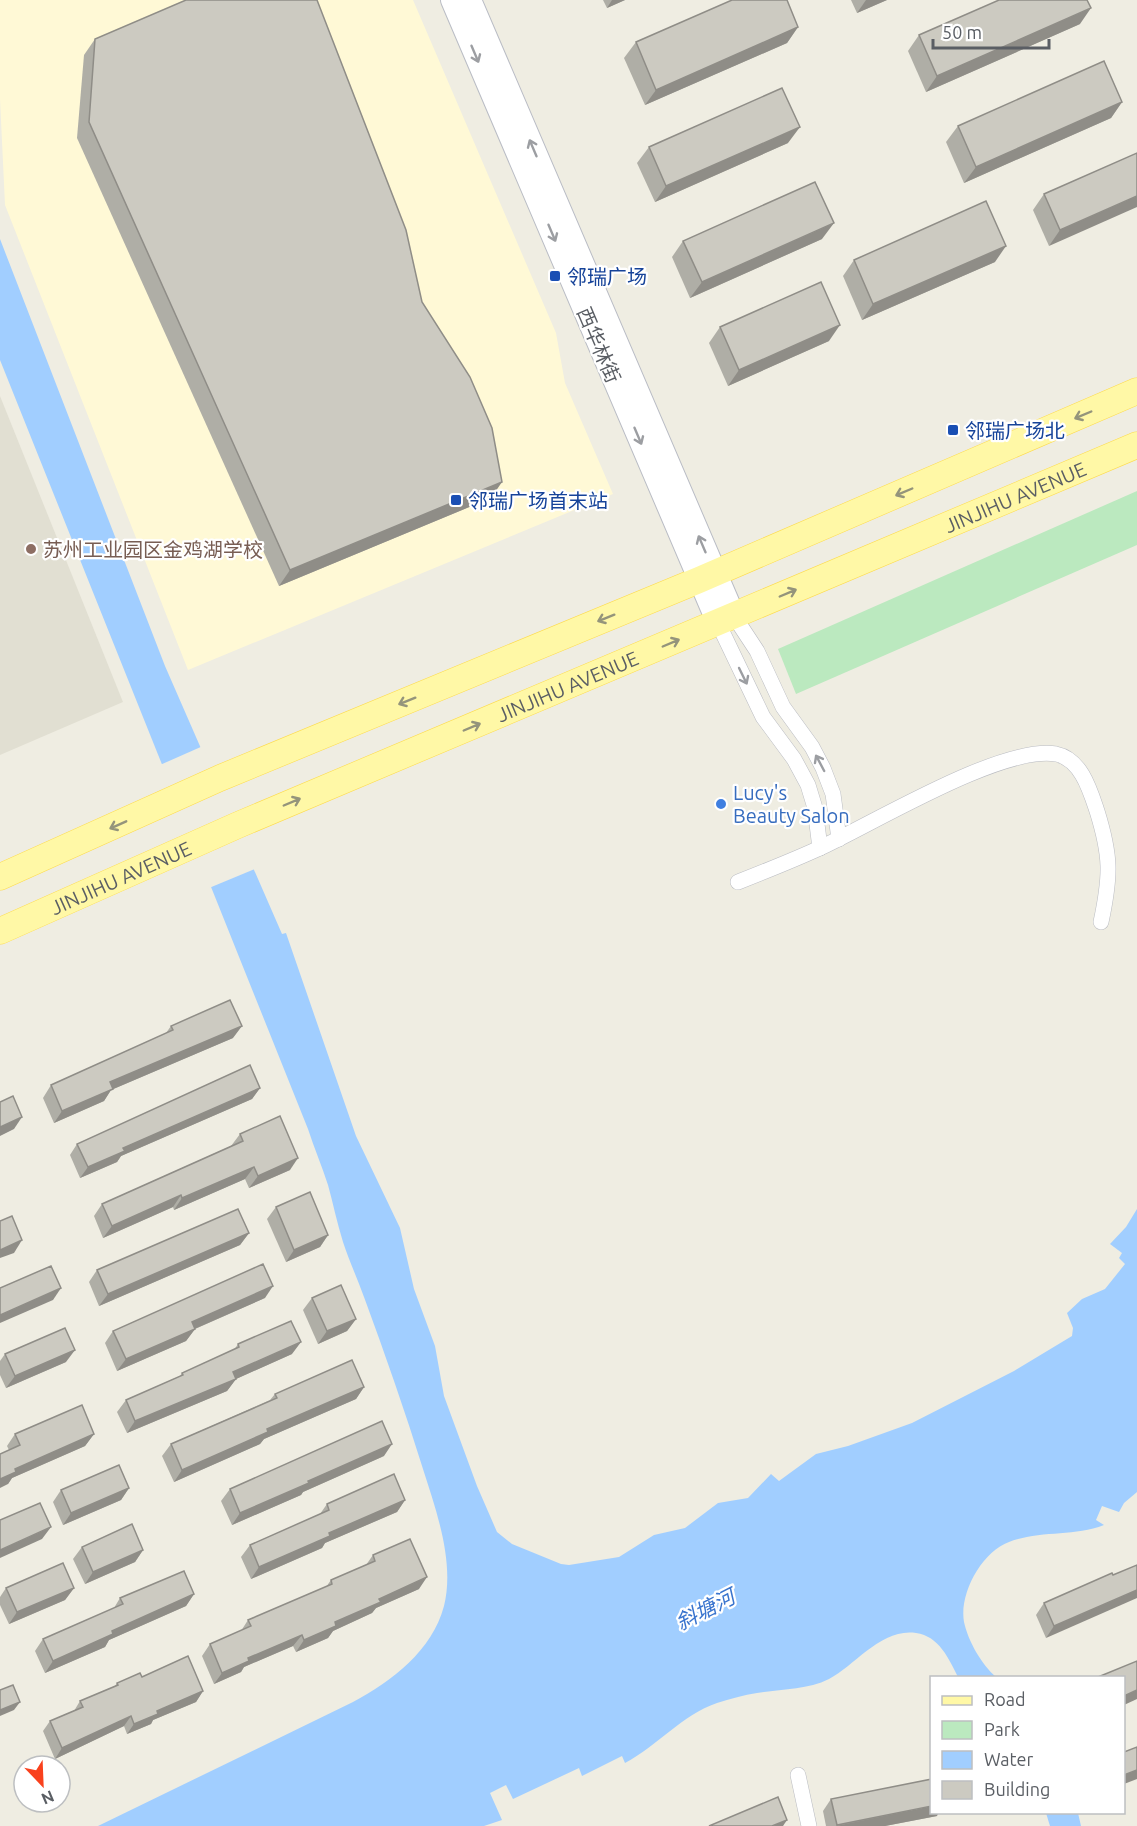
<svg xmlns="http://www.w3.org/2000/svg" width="1137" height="1826" font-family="Ubuntu,'Noto Sans SC',sans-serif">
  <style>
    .commercial { fill: #fff9d6 }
    .education { fill: #e1dfd2 }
    .green { fill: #bbe9bf }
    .water { fill: #a1ceff }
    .pier { fill: #efede2 }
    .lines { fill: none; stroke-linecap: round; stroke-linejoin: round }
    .street-casing { stroke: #babcc2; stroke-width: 16 }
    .secondary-casing { stroke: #babdc5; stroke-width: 24 }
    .primary-casing { stroke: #fedb4b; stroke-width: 27 }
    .street { stroke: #fff; stroke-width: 15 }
    .secondary { stroke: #fff; stroke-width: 22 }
    .primary { stroke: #fff8a6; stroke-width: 26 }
    .wall { fill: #afaea6 }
    .shaded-wall { fill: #8f8d87 }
    .building { fill: #cccac1; stroke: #8f8d87; stroke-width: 1.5 }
    .oneway { stroke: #9c9ea2 }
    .oneway2 { stroke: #94947b }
    .transit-dot { fill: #1a4fb4; stroke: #fff; stroke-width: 2 }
    .education-dot { fill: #8d6e63; stroke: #fff; stroke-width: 2 }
    .shop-dot { fill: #3f7fe0; stroke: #fff; stroke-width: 2 }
    .labels { text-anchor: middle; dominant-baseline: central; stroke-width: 4.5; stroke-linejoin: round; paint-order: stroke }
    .transit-label { font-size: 20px; fill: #164399; stroke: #fff; text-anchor: start }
    .street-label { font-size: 20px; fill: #5a5e64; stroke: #fff }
    .education-label { font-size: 20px; fill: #785e54; stroke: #fff; text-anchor: start }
    .shop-label { font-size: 20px; fill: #366cbe; stroke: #fff; text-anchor: start }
    .water-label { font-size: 21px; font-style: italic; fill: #3974ce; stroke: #fff }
  </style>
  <rect width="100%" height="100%" fill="#efede2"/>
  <path class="commercial" d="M0,0h413l143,333 9,50 48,111 -425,176 -183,-465 -5,-106z"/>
  <path class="education" d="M0,396l123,306 -123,53z"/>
  <path class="green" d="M1137,491v54l-341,149 -18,-45z"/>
  <g class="water">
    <path d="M0,239l165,427 117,268 4,-1 70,203 44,92 14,61 21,57 9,50 33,90 20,46 15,12 49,20 8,1 50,-8 35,-22 31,-7 33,-25 30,-5 23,-24 8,7 37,-27 32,-8 64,-23 102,-52 58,-35 1,-8 -6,-15 15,-14 23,-10 20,-25 -6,-6 3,-5 -12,-9 16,-17 11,-18v283l-13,11 -5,9 -17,-6 -6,14 8,5c-31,12 -64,5 -95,17 -27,10 -50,51 -45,80 4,19 18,43 32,55h-38c-9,-18 -19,-41 -42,-44 -35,-5 -60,32 -87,46 -22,11 -48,10 -72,14 -13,2 -27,6 -40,10 -35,12 -60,43 -92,60l-3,-7 -40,20 -3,-8 -66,31 -7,-14 -16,8 12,27 -18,6h-386l255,-124c39,-21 79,-51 91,-96 11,-44 -8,-96 -21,-137 -18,-58 -38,-115 -59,-172 -7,-19 -15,-37 -21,-55 -6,-19 -10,-39 -15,-57 -6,-19 -14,-37 -20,-56l-308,-769z"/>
    <path d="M1046,1813h32l3,13h-31z"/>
  </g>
  <path class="pier" d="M203,746l54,122 -48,20 -49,-123z"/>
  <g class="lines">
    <g class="street-casing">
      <g id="street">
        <path d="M734,616l23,35 26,56 29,40 11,21 10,26 6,45"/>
        <path d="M718,623l45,94 31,42 14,26 7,23 5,40"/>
        <path d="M738,882c28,-11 56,-22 84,-35 52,-24 180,-102 234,-93 25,5 34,36 41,57 14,45 14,64 4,111"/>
        <path d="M798,1775l11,51"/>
      </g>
    </g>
    <g class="secondary-casing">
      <g id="secondary">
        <path d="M452,0l266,623"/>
        <path d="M470,0l264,616"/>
      </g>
    </g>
    <g class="primary-casing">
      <g id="primary">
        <path d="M0,877l220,-99 479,-198 438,-189"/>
        <path id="s1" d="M0,931l238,-106 899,-380"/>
      </g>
    </g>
    <use href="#street" class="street"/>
    <use href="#secondary" class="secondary"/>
    <use href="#primary" class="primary"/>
  </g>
  <g class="wall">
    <path d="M603,0h22l-18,8z"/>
    <path d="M851,0h36l-30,13z"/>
    <path d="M1080,24l-154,68 -18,-41 11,-16z"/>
    <path d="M798,27l-11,16 -142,62 -21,-47 12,-16z"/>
    <path d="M95,39l327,263 69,196 -212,88 -202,-448 7,-83z"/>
    <path d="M1122,102l-11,16 -147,65 -18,-41 12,-16z"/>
    <path d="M788,143l-133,59 -18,-39 12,-16z"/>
    <path d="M1137,153l-88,93 -16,-36 11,-16z"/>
    <path d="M822,239l-132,59 -18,-41 11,-16z"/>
    <path d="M854,260l141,2 -133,58 -19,-44z"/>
    <path d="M720,327l109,14 -101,45 -19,-43z"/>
    <path d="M171,1026l62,12 -122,52 -7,11 -50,22 -11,-25 8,-13 115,-52z"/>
    <path d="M260,1088l-8,11 -131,57 -4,6 -37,16 -10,-23 7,-11z"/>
    <path d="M240,1134l50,36 -41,18 -4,-9 -71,31 -1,-3 -70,31 -9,-22 8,-12 129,-58z"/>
    <path d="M276,1207l52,28 -8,12 -34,15 -19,-43z"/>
    <path d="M249,1233l-9,12 -141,61 -10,-24 8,-12z"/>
    <path d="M265,1298l-70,31 -9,12 -69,30 -12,-28 8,-12z"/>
    <path d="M312,1298l44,21 -9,12 -29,13 -15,-34z"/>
    <path d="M238,1344l54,10 -56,25 -9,12 -100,42 -10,-21 9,-12 54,-24 2,-3 52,-23z"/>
    <path d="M5,1354l61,8 -60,26 -6,-13v-14z"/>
    <path d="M364,1387l-8,12 -92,40 -4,5 -86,38 -12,-26 9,-12 99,-44 5,-6z"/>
    <path d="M15,1434h79l-9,12 -73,32 -4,6 1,-34 -2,-4z"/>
    <path d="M384,1456l-81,36 -2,3 -69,30 -11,-24 9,-12z"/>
    <path d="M129,1488l-8,12 -58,25 -10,-23 8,-12z"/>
    <path d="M405,1500l-8,12 -72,31 -3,5 -71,31 -10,-22 9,-12 70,-31 7,-10z"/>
    <path d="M82,1547l61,3 -8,12 -50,22 -12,-25z"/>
    <path d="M373,1555l46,34 -43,19 -4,5 -39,18 -5,7 -32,14 -3,-6 -49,21 -3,5 -27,12 -12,-28 8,-12 31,-13 7,-11 78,-33 5,-7 35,-15z"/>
    <path d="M1113,1575l-67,63 -10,-23 8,-12z"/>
    <path d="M6,1588h68l-9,12 -56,24 -9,-19v-8z"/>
    <path d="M194,1594l-8,12 -77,34 -4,7 -60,26 -10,-22 8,-12 71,-31 6,-10z"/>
    <path d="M142,1677l61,14 -7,11 -43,18 -2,4 -24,10 -3,-8 -69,33 -12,-28 7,-10 24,-10 6,-10 35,-15 2,-3z"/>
    <path d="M831,1799l106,17 -52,10h-59l-3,-15z"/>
  </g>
  <g class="shaded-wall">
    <path d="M612,0h13l-18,8z"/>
    <path d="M866,0h21l-30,13z"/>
    <path d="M1091,8l-11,16 -154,68 11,-16z"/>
    <path d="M798,27l-11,16 -142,62 11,-15z"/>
    <path d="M1122,102l-11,16 -147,65 12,-16z"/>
    <path d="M800,127l-12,16 -133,59 11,-16z"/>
    <path d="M1137,196v11l-88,39 11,-16z"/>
    <path d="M834,223l-12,16 -132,59 12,-16z"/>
    <path d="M1006,246l-11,16 -133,58 11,-16z"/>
    <path d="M840,325l-11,16 -101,45 11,-16z"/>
    <path d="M502,482l-11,16 -212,88 11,-16z"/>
    <path d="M242,1026l-9,12 -122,52 -7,11 -50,22 8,-12 48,-29z"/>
    <path d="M260,1088l-8,11 -131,57 -4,6 -37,16 8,-11 35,-19z"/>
    <path d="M22,1117l-8,12 -14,7v-9z"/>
    <path d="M298,1158l-8,12 -41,18 9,-12z"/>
    <path d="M254,1167l-9,12 -71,31 8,-12z"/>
    <path d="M181,1195l-8,12 -70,31 9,-12z"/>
    <path d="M249,1233l-9,12 -141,61 9,-12z"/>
    <path d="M328,1235l-8,12 -34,15 8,-12z"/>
    <path d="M22,1240l-8,13 -14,5v-8z"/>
    <path d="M273,1286l-8,12 -82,36 9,-12z"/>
    <path d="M61,1288l-8,12 -53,23v-8z"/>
    <path d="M356,1319l-9,12 -29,13 9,-13z"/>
    <path d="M195,1329l-9,12 -69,30 9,-12z"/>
    <path d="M301,1342l-9,12 -56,25 -9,12 -100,42 8,-12 98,-49z"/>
    <path d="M75,1350l-9,12 -60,26 9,-12z"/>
    <path d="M364,1387l-8,12 -92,40 -4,5 -86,38 8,-12 85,-41z"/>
    <path d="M94,1434l-9,12 -73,32 -4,6 -8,4v-9l15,-10z"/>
    <path d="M392,1444l-8,12 -81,36 -2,3 -69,30 8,-12 68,-32z"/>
    <path d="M129,1488l-8,12 -58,25 8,-12z"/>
    <path d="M405,1500l-8,12 -72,31 -3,5 -71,31 8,-12 70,-34z"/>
    <path d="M51,1527l-9,12 -42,19v-8z"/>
    <path d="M143,1550l-8,12 -50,22 8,-12z"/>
    <path d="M427,1577l-8,12 -43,19 -4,5 -39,18 -5,7 -32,14 8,-12 31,-18 44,-23z"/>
    <path d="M74,1588l-9,12 -56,24 8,-12z"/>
    <path d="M1137,1590v8l-91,40 8,-12z"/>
    <path d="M194,1594l-8,12 -77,34 -4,7 -60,26 8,-12 59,-30z"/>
    <path d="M302,1635l-9,11 -49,21 -3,5 -27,12 8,-11 26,-15z"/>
    <path d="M1137,1690v9l-13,6v-9z"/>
    <path d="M203,1691l-7,11 -43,18 -2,4 -24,10 7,-10 23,-13z"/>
    <path d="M20,1702l-6,8 -14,6v-6z"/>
    <path d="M131,1716l-7,10 -69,33 7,-11z"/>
    <path d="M1137,1770v9l-13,5v-9z"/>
    <path d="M932,1806v6h7l-2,4 -52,10h-49z"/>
    <path d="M787,1820l-4,6h-11z"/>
  </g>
  <g class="building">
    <path d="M186,0h131l89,230 16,72 48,75 22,51 10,54 -212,88 -201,-448 6,-83z"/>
    <path d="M732,0h55l11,27 -142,63 -20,-48z"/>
    <path d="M999,0h88l4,8 -154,68 -18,-41z"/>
    <path d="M1104,61l18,41 -146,65 -18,-41z"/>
    <path d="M782,88l18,39 -134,59 -17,-39z"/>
    <path d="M1137,153v43l-77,34 -16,-36z"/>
    <path d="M815,182l19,41 -132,59 -19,-41z"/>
    <path d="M986,201l20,45 -133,58 -19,-44z"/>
    <path d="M821,282l19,43 -101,45 -19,-43z"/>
    <path d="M230,1000l12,26 -132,56 3,7 -51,22 -11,-26 122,-55 -2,-4z"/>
    <path d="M250,1065l10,23 -137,60 2,3 -37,16 -11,-23z"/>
    <path d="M13,1096l9,21 -22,10v-25z"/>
    <path d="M280,1116l18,42 -40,18 -4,-9 -72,31 -1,-3 -69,31 -10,-22 141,-63 -3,-7z"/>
    <path d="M310,1192l18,43 -34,15 -18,-43z"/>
    <path d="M238,1209l11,24 -141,61 -11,-24z"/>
    <path d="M12,1216l10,24 -22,10v-29z"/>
    <path d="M263,1264l10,22 -81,36 3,7 -69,30 -13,-28z"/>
    <path d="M51,1266l10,22 -61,27v-27z"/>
    <path d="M341,1285l15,34 -29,12 -15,-33z"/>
    <path d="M291,1321l10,21 -68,30 3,7 -101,42 -9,-21 57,-25 -1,-2 57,-26 -1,-3z"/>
    <path d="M65,1328l10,22 -60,26 -10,-22z"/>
    <path d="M352,1360l12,27 -97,42 1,3 -86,38 -11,-26 106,-46 -2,-4z"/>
    <path d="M82,1405l12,29 -79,35 1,3 -16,7v-25l20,-9 -5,-11z"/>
    <path d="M382,1421l10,23 -84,37 1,2 -69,30 -10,-24z"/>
    <path d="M119,1465l10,23 -58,25 -10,-23z"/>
    <path d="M394,1474l11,26 -76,33 1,3 -71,31 -9,-22 79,-35 -2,-6z"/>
    <path d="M40,1503l11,24 -51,23v-30z"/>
    <path d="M132,1524l11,26 -50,22 -11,-25z"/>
    <path d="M410,1539l17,38 -48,22 2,3 -46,20 1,4 -32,14 -2,-5 -54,23 1,3 -27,12 -12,-29 41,-18 -3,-6 84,-36 -1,-4 44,-19 -2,-6z"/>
    <path d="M63,1563l11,25 -57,24 -11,-24z"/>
    <path d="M1137,1565v25l-83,36 -10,-23 68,-30 1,2z"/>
    <path d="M184,1571l10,23 -82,37 1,3 -60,27 -10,-22 80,-35 -3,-6z"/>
    <path d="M188,1656l15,35 -46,20 1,3 -24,10 -3,-8 -69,32 -12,-27 33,-14 -3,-6 38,-16 -1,-2 23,-10 2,4z"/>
    <path d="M1137,1661v29l-13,6v-19h-26z"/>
    <path d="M13,1685l7,17 -20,8v-20z"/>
    <path d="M1137,1747v23l-13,5v-23z"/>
    <path d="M932,1779v27l-95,19 -6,-26z"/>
    <path d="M778,1797l9,23 -15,6h-63z"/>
  </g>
  <defs><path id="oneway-shaft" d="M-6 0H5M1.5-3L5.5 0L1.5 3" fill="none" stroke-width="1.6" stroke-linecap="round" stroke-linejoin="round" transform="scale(1.5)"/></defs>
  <g class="oneway">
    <use href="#oneway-shaft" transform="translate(475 54) rotate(67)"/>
    <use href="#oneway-shaft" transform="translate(533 148) rotate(-113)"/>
    <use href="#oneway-shaft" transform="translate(552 233) rotate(67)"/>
    <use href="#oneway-shaft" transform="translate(638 436) rotate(67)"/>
    <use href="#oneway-shaft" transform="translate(702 544) rotate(-113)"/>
    <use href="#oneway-shaft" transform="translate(743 676) rotate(64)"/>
    <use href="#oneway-shaft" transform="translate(820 763) rotate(-118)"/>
  </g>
  <g class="oneway2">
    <use href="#oneway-shaft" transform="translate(1083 415) rotate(157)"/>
    <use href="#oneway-shaft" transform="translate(904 492) rotate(157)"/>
    <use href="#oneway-shaft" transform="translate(788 593) rotate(-23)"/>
    <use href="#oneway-shaft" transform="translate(606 618) rotate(158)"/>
    <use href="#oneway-shaft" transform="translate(671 643) rotate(-23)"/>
    <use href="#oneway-shaft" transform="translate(407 701) rotate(158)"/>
    <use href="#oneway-shaft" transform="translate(472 727) rotate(-23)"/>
    <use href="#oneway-shaft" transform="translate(292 802) rotate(-23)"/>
    <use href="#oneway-shaft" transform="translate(118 825) rotate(156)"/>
  </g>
  <g class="transit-dot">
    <rect x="549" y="270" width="12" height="12" rx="3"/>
    <rect x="947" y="424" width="12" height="12" rx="3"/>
    <rect x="450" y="494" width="12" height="12" rx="3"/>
  </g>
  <circle class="education-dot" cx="31" cy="549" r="6"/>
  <circle class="shop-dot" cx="721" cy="804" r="6"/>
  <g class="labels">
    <g class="transit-label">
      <text x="567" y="276">邻瑞广场</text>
      <text x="965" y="430">邻瑞广场北</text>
      <text x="468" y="500">邻瑞广场首末站</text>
    </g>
    <g class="street-label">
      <text transform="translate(599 345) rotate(67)">西华林街</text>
      <text stroke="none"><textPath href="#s1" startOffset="1104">JINJIHU AVENUE</textPath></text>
      <text stroke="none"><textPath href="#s1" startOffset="618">JINJIHU AVENUE</textPath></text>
      <text stroke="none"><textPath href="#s1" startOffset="132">JINJIHU AVENUE</textPath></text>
    </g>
    <g class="education-label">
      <text x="43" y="549">苏州工业园区金鸡湖学校</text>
    </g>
    <g class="shop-label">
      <text x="733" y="792">Lucy's<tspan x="733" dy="23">Beauty Salon</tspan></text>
    </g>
    <g class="water-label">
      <text transform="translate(705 1609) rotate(-27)">斜塘河</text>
    </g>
  </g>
  <rect x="930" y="1676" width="195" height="138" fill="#ffffff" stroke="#bdbfc1" stroke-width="1.5"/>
  <rect x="942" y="1696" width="30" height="9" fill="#fff8a6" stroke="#bdbfc1" stroke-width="1.5"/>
  <text x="984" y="1706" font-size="18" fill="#5a5e64">Road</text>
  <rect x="942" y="1721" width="30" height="18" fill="#bbe9bf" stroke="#bdbfc1" stroke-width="1.5"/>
  <text x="984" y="1736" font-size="18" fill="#5a5e64">Park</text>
  <rect x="942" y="1751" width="30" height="18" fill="#a1ceff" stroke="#bdbfc1" stroke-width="1.5"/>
  <text x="984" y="1766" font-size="18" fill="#5a5e64">Water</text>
  <rect x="942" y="1781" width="30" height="18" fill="#cccac1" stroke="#bdbfc1" stroke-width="1.5"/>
  <text x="984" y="1796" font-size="18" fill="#5a5e64">Building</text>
  <g transform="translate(42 1784) rotate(157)"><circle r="28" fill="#ffffff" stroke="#bdbfc1" stroke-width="1.5"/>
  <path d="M0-4.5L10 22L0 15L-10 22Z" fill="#f9411d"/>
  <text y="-9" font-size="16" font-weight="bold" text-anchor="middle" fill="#5a5e64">N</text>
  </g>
  <path d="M933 39v9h116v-9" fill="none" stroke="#5a5e64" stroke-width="3"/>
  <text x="942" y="39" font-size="18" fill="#5a5e64" stroke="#ffffff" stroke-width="4.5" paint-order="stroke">50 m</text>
</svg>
